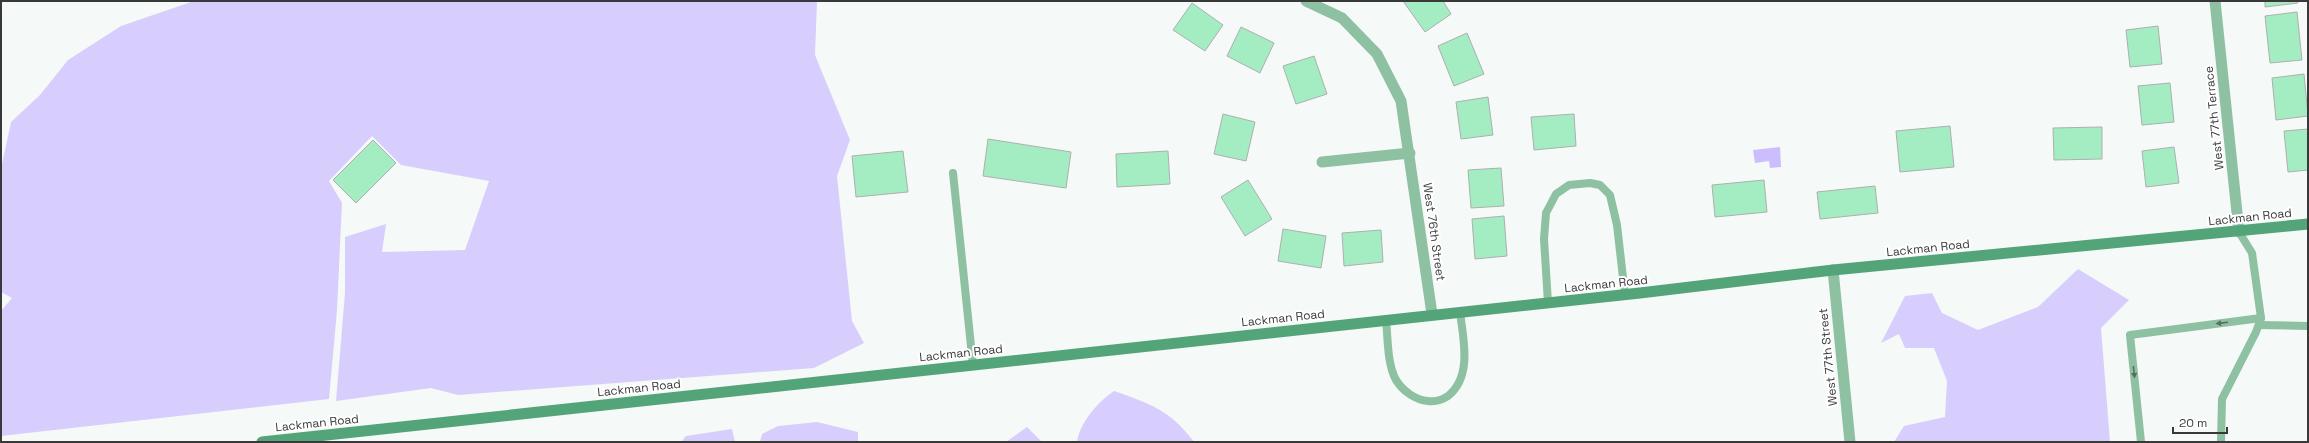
<svg xmlns="http://www.w3.org/2000/svg" width="2309" height="443" font-family="'Space Grotesk',sans-serif">
  <style>
    .green { fill: #d8cefd }
    .water { fill: #ccbdff }
    .building { fill: #a4ecc2; stroke: #adb0ae }
    .lines { fill: none; stroke-linecap: round; stroke-linejoin: round }
    .service { stroke: #8ec0a2; stroke-width: 8 }
    .minor { stroke: #8ec0a2; stroke-width: 11 }
    .secondary { stroke: #53a479; stroke-width: 11 }
    .oneway { fill: #5a6f62 }
    .labels { text-anchor: middle; dominant-baseline: central; stroke-width: 4; stroke-linejoin: round; paint-order: stroke }
    .street-label { font-size: 12px; fill: #383938; stroke: #fff }
  </style>
  <rect width="100%" height="100%" fill="#f5f9f7"/>
  <g class="green">
    <path d="M194,1h623l-2,54 35,85 -13,36 15,145 12,22 -50,25 -356,27 -27,-7 -95,13 9,-108v-56l41,-13 -4,28 83,-2 24,-69 -88,-16 -29,-29 -43,45 13,22 -5,107 -8,89 -328,37v-125l11,-13 -11,-6v-123l10,-47 29,-27 28,-35 53,-34z"/>
    <path d="M2078,269l51,31 -28,28 9,114h-216l10,-16 41,-9 2,-36 -13,-33h-29l-6,-14 -18,9 24,-47 27,-3 10,20 36,17 60,-23z"/>
    <path d="M1114,391c37,13 56,19 80,51h-117c3,-20 21,-40 37,-51z"/>
    <path d="M817,422l41,10v10h-98l2,-8 16,-8z"/>
    <path d="M1027,427l15,15h-36z"/>
    <path d="M732,429l3,13h-54l5,-6z"/>
  </g>
  <path class="water" d="M1780,147l1,20 -11,1 -1,-7 -14,2 -2,-13z"/>
  <g class="building">
    <path d="M1403,1h40l8,13 -26,18z"/>
    <path d="M2265,1h32l1,2 -33,4z"/>
    <path d="M1192,3l31,22 -18,26 -32,-21z"/>
    <path d="M2297,12l5,48 -32,3 -5,-47z"/>
    <path d="M2158,26l4,38 -32,3 -4,-37z"/>
    <path d="M1241,27l33,16 -14,30 -33,-17z"/>
    <path d="M1467,33l17,41 -30,12 -16,-40z"/>
    <path d="M1314,56l13,38 -31,10 -13,-38z"/>
    <path d="M2304,74l4,42 -32,4 -4,-42z"/>
    <path d="M2170,83l4,39 -32,3 -4,-39z"/>
    <path d="M1488,97l5,38 -32,4 -5,-37z"/>
    <path d="M1223,114l32,8 -9,39 -32,-7z"/>
    <path d="M1574,114l2,32 -42,4 -3,-33z"/>
    <path d="M1950,126l4,41 -54,5 -4,-41z"/>
    <path d="M2102,127v32l-48,1 -1,-32z"/>
    <path d="M2308,129v41l-20,2 -4,-41z"/>
    <path d="M988,139l83,13 -5,36 -83,-12z"/>
    <path d="M373,140l23,23 -40,40 -23,-23z"/>
    <path d="M2174,147l5,36 -33,4 -4,-36z"/>
    <path d="M903,151l5,41 -52,5 -4,-41z"/>
    <path d="M1168,151l2,33 -53,3 -1,-33z"/>
    <path d="M1501,168l3,38 -33,2 -3,-38z"/>
    <path d="M1248,180l24,39 -27,17 -24,-39z"/>
    <path d="M1764,180l3,32 -52,5 -3,-32z"/>
    <path d="M1875,186l3,27 -58,6 -3,-27z"/>
    <path d="M1504,216l3,40 -32,3 -3,-40z"/>
    <path d="M1283,229l43,7 -5,32 -43,-7z"/>
    <path d="M1381,230l2,32 -39,4 -2,-33z"/>
  </g>
  <g class="lines">
    <g class="service">
      <path d="M953,173l20,192"/>
      <path d="M1548,303l-4,-64 2,-26 10,-19 13,-9 21,-2 10,2 10,10 7,30 8,70"/>
      <path d="M1386,320c2,18 1,44 10,60 7,11 19,20 32,21 7,1 14,-1 20,-5 25,-20 15,-58 12,-84"/>
      <path d="M2259,325l49,1"/>
      <path d="M2141,442l-11,-107 131,-17"/>
      <path d="M2221,442l1,-43 34,-67 5,-14 -9,-65 -13,-21"/>
    </g>
    <g class="minor">
      <path d="M1306,1l36,17 35,36 24,47 31,213"/>
      <path d="M2215,1l24,231"/>
      <path d="M1322,162l88,-9"/>
      <path d="M1833,270l17,172"/>
    </g>
    <path class="secondary" d="M262,442l1378,-149 193,-23 475,-46"/>
  </g>
  <defs><path id="oneway-solid" d="M-6-.8H1V-3.2L6.5 0L1 3.2V.8H-6Z"/></defs>
  <g class="oneway">
    <use href="#oneway-solid" transform="translate(2222 323) rotate(173)"/>
    <use href="#oneway-solid" transform="translate(2134 372) rotate(84)"/>
  </g>
  <g class="labels">
    <g class="street-label">
      <text transform="translate(2214 118) rotate(-96)">West 77th Terrace</text>
      <text transform="translate(2250 217) rotate(-6)">Lackman Road</text>
      <text transform="translate(1434 232) rotate(82)">West 76th Street</text>
      <text transform="translate(1928 248) rotate(-6)">Lackman Road</text>
      <text transform="translate(1606 284) rotate(-6)">Lackman Road</text>
      <text transform="translate(1283 318) rotate(-6)">Lackman Road</text>
      <text transform="translate(961 353) rotate(-6)">Lackman Road</text>
      <text transform="translate(1828 357) rotate(-96)">West 77th Street</text>
      <text transform="translate(639 388) rotate(-6)">Lackman Road</text>
      <text transform="translate(317 423) rotate(-6)">Lackman Road</text>
    </g>
  </g>
  <rect width="2309" height="443" fill="none" stroke="#383938" stroke-width="4"/>
  <path d="M2173 427v6h54v-6" fill="none" stroke="#383938" stroke-width="2"/>
  <text x="2179" y="427" font-size="12" fill="#383938" stroke="#ffffff" stroke-width="3" paint-order="stroke">20 m</text>
</svg>
